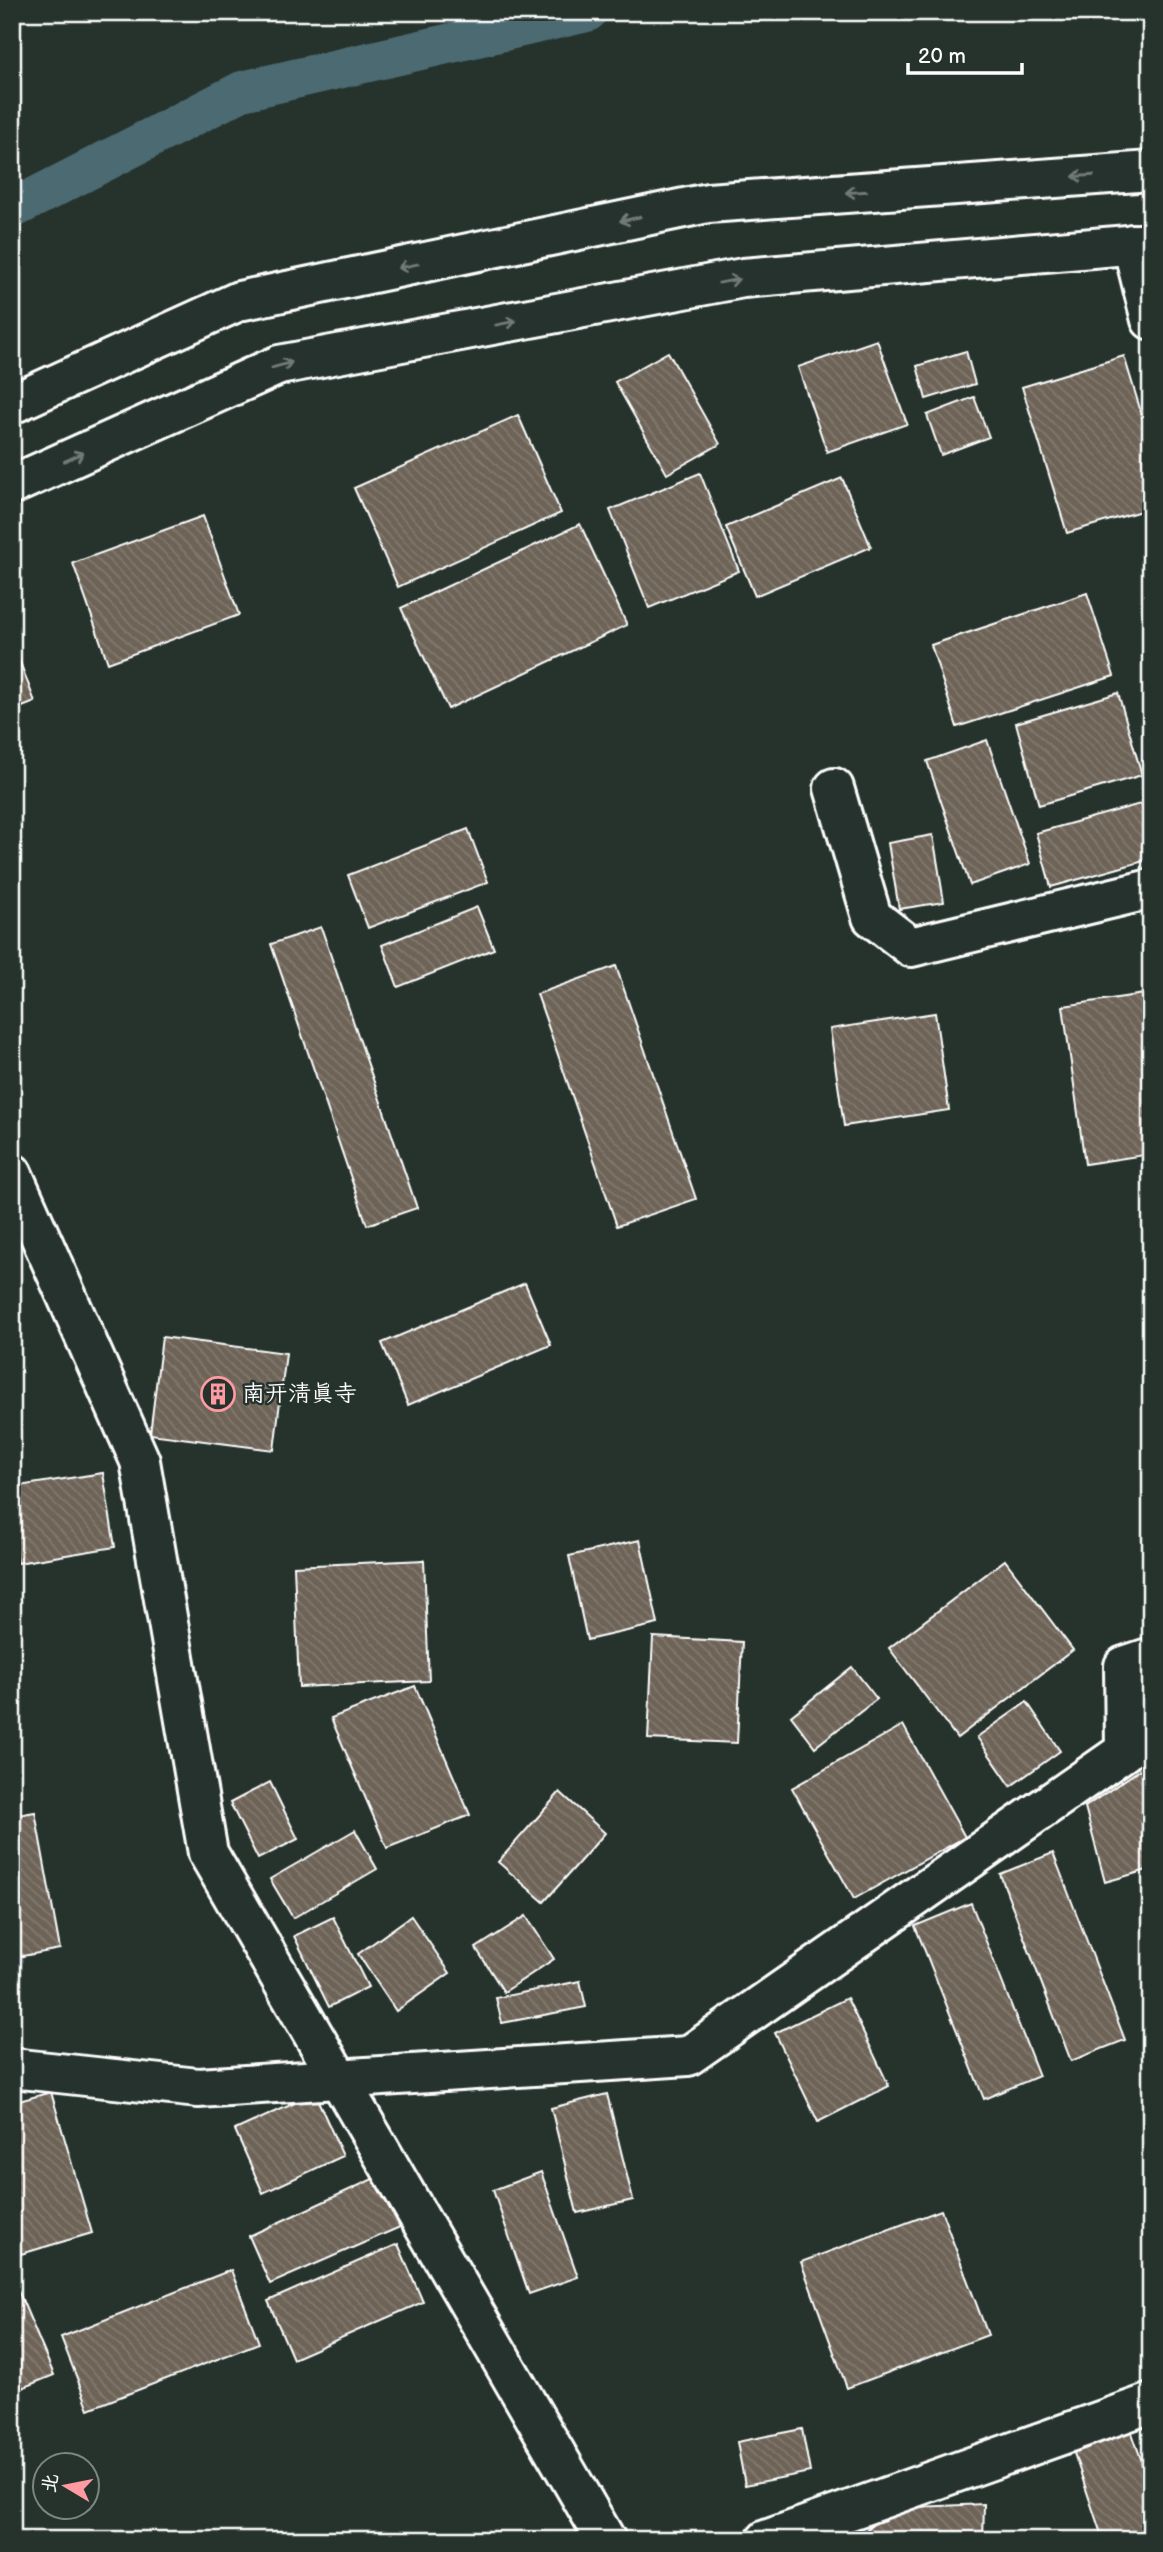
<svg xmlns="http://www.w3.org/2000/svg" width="1163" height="2552" font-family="'Balsamiq Sans','LXGW WenKai TC',sans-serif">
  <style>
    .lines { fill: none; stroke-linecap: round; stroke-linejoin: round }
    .canal { stroke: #4c6b72; stroke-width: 40 }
    .building { fill: url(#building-back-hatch); stroke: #fff; stroke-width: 2 }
    .minor-casing { stroke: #fff; stroke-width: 44 }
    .major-casing { stroke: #fff; stroke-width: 44 }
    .minor { stroke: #26332d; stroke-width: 38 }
    .major { stroke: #26332d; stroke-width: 38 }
    .oneway { stroke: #727a76 }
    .labels { text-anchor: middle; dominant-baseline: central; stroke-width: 5; stroke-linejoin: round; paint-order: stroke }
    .poi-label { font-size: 23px; fill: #fff; stroke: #26332d; text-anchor: start }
  </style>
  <defs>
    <pattern id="building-back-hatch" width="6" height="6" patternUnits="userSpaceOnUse" patternTransform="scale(1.75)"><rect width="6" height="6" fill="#6d6357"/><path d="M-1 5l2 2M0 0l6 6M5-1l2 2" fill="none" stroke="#837a70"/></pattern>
  </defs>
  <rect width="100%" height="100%" fill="#26332d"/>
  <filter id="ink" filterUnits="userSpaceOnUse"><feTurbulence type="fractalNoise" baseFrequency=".0143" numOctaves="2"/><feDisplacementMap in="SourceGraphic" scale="14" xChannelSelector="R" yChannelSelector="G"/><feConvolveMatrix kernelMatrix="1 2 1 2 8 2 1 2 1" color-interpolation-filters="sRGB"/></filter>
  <g filter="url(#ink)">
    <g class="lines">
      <path class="canal" d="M12,209l230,-118 345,-79"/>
    </g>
    <g class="building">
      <path d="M877,340l30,84 -80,28 -29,-85z"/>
      <path d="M966,351l9,33 -49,15 -9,-33z"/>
      <path d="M668,352l52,92 -53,30 -52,-92z"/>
      <path d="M1124,356l27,89v63l-84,25 -45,-146z"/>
      <path d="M974,397l15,40 -48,18 -14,-40z"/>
      <path d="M518,415l43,98 -163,74 -44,-99z"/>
      <path d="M700,473l39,98 -90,37 -39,-98z"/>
      <path d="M842,478l29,69 -116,49 -29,-69z"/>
      <path d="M203,516l36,99 -131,48 -35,-100z"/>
      <path d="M580,524l47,101 -179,84 -47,-101z"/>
      <path d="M1087,593l27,83 -157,51 -26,-82z"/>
      <path d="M12,641l23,61 -23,9z"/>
      <path d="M1118,693l24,82 -103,30 -23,-82z"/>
      <path d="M987,740l43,124 -60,21 -43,-124z"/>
      <path d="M1151,801v58l-100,28 -15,-54z"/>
      <path d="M468,829l20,53 -120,46 -20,-53z"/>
      <path d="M933,835l11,67 -45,7 -11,-66z"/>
      <path d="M477,907l17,42 -96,38 -16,-42z"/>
      <path d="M321,927l96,281 -50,17 -96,-281z"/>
      <path d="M616,966l80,233 -79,27 -80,-232z"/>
      <path d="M1151,993v161l-66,10 -22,-158z"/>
      <path d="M935,1013l14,97 -105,16 -14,-97z"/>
      <path d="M525,1283l26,62 -143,60 -26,-62z"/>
      <path d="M162,1337l124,16 -12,97 -124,-16z"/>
      <path d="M103,1473l12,74 -98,16 -5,-29v-47z"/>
      <path d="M640,1540l18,84 -71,16 -18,-84z"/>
      <path d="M424,1560l5,121 -130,6 -5,-121z"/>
      <path d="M1005,1560l68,90 -116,88 -68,-90z"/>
      <path d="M653,1637l89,5 -5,101 -89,-4z"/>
      <path d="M852,1667l25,32 -62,48 -24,-31z"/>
      <path d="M415,1686l55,129 -83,33 -56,-130z"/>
      <path d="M1027,1702l33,49 -49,35 -34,-49z"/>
      <path d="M903,1725l62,112 -111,62 -62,-111z"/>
      <path d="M1151,1762v107l-46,13 -20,-75z"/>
      <path d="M270,1782l28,57 -40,20 -28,-56z"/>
      <path d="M560,1792l45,41 -61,69 -46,-40z"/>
      <path d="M35,1812l25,137 -48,9v-142z"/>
      <path d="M355,1830l22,39 -84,49 -23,-39z"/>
      <path d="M1053,1853l72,187 -54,21 -71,-187z"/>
      <path d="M971,1903l68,173 -55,23 -69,-173z"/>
      <path d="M411,1916l39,57 -54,38 -38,-57z"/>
      <path d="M526,1916l28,43 -50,33 -28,-44z"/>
      <path d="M333,1917l35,70 -39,20 -35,-71z"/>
      <path d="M580,1981l6,26 -84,16 -6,-25z"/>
      <path d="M847,1998l42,88 -71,36 -43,-89z"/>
      <path d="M51,2092l41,141 -71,21 -9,-30v-121z"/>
      <path d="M315,2094l28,62 -80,37 -28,-63z"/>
      <path d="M607,2094l26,106 -56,13 -26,-105z"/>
      <path d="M541,2172l37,105 -49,17 -36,-104z"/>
      <path d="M377,2177l23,50 -130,57 -21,-48z"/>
      <path d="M941,2210l47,125 -141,53 -46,-126z"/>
      <path d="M398,2244l25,58 -130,57 -25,-58z"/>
      <path d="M231,2270l28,73 -170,66 -28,-72z"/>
      <path d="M12,2276l42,99 -42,17z"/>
      <path d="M1130,2427l21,61v52h-48l-31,-93z"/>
      <path d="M802,2429l8,43 -65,13 -8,-43z"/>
      <path d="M984,2504l-1,36h-121l5,-11 29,-21z"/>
    </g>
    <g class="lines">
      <g class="minor-casing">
        <g id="minor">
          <path d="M1132,244l19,76"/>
          <path d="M834,788l38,129 39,30 240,-58"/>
          <path d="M12,1173l128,288 68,392 398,687"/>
          <path d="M12,2068l186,20 490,-32 437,-305 -1,-85 27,-9"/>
          <path d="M766,2540l385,-137"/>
        </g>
      </g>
      <g class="major-casing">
        <g id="major">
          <path d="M12,404l227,-103 469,-98 443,-32"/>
          <path d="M12,485l267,-120 464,-87 408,-35"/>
        </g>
      </g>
      <use href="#minor" class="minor"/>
      <use href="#major" class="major"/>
    </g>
    <defs><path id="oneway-shaft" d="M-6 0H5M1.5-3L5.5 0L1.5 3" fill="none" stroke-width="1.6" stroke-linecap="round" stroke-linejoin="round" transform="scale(1.75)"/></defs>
    <g class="oneway">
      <use href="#oneway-shaft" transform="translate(1083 176) rotate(176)"/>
      <use href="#oneway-shaft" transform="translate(856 192) rotate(176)"/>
      <use href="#oneway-shaft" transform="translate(630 219) rotate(168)"/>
      <use href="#oneway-shaft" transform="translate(408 266) rotate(168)"/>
      <use href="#oneway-shaft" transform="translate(729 281) rotate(-11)"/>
      <use href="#oneway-shaft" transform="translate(506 323) rotate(-11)"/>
      <use href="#oneway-shaft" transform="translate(282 365) rotate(-16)"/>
      <use href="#oneway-shaft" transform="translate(74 457) rotate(-24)"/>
    </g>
  </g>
  <defs>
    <g id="building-ring" transform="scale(1.75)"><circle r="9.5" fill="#26332d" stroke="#ff9aa2" stroke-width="1.5"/><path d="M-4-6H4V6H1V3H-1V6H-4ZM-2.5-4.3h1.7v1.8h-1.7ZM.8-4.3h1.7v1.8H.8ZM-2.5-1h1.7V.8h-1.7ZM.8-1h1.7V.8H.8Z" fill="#ff9aa2"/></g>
  </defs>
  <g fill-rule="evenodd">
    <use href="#building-ring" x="218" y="1394"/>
  </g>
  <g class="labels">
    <g class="poi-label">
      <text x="242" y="1394">南开清真寺</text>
    </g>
  </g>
  <rect width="1163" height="2552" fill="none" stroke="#26332d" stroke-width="42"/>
  <rect x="21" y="21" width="1121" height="2510" fill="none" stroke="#fff" stroke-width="2.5" filter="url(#ink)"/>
  <g transform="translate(66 2486) rotate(280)"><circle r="33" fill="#26332d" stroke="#7d8581" stroke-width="2"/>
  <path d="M0-5L12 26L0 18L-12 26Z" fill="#ff9aa2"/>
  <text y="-10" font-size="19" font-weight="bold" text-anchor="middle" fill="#ffffff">北</text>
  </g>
  <path d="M908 63v10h114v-10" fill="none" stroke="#ffffff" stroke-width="3.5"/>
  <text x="918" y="63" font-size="21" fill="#ffffff" stroke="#26332d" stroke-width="5" paint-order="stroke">20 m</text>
</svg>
